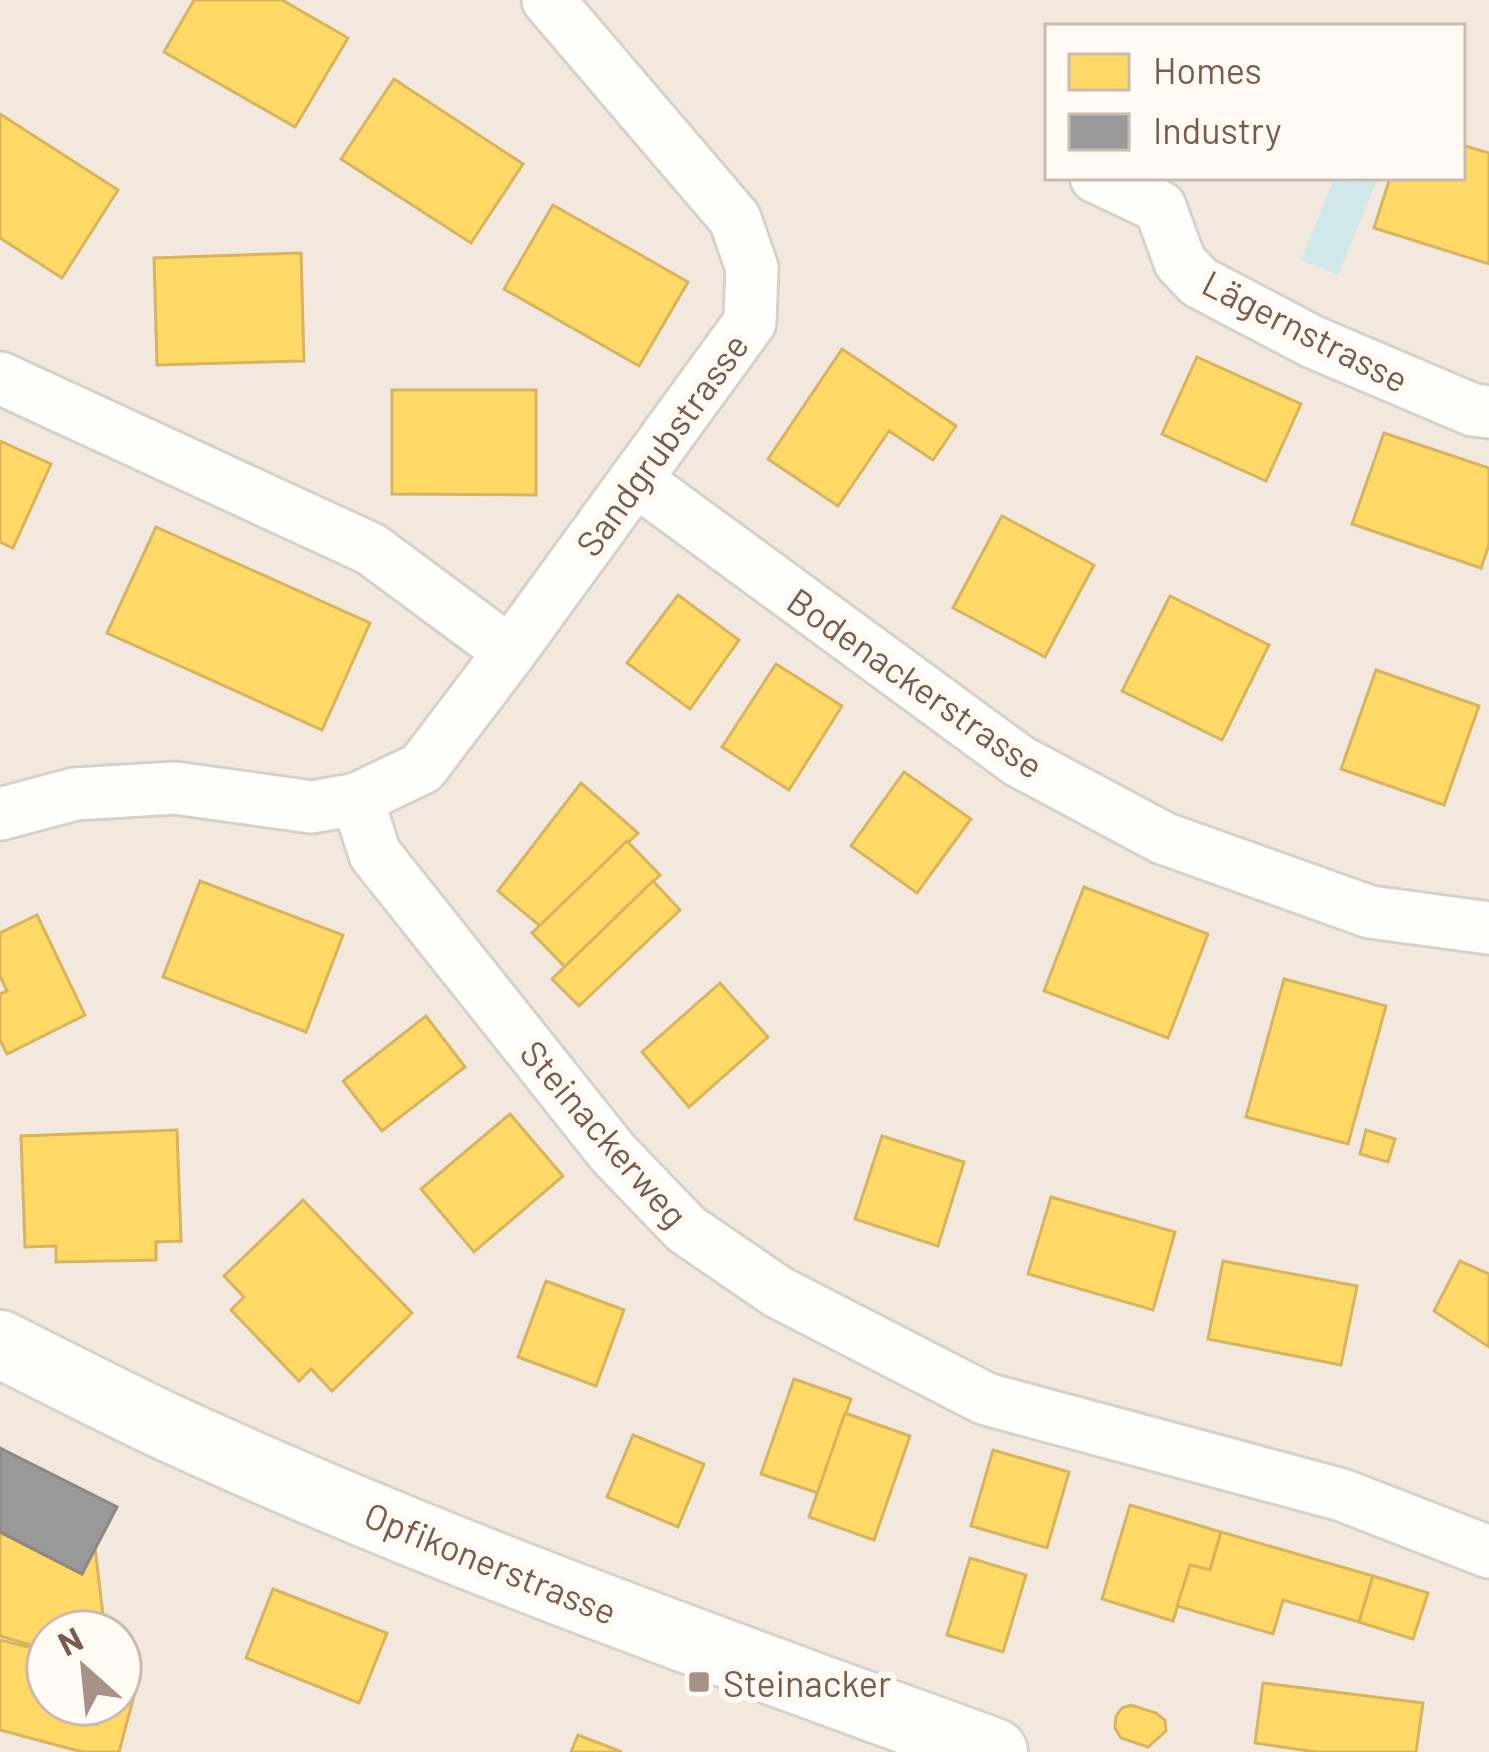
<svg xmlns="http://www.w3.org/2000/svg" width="1489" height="1752" font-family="Barlow,sans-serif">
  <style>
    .residential { fill: #f2e8de; fill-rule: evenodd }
    .water { fill: #d0e8ea }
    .homes { fill: #ffd966; stroke: #d7b45e; stroke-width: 3 }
    .industry { fill: #999; stroke: #908782; stroke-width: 3 }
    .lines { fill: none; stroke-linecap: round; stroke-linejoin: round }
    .street-casing { stroke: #d7d1cb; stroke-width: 57 }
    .secondary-casing { stroke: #d9d2cb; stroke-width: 72 }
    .street { stroke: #fefefd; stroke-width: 51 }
    .secondary { stroke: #fefefd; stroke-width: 66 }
    .poi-dot { fill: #a69286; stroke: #fffaf3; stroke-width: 4.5 }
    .labels { text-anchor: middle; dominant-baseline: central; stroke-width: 12; stroke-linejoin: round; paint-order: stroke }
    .street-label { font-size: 36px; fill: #7a5c4d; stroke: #fffaf3 }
    .poi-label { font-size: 36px; fill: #7a5c4d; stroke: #fffaf3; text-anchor: start }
  </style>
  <rect width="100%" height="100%" fill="#f9f5f0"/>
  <path class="residential" d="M0,0h1489v1752h-1489zM1048,27h414v150h-414zM48,1632h72v72h-72z"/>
  <path class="water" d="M1335,177h29l12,5 -38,93 -37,-15z"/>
  <g class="homes">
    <path d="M194,0h88l66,38 -53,89 -131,-75z"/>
    <path d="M394,79l129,85 -52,79 -130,-84z"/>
    <path d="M0,114l118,76 -56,88 -62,-40z"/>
    <path d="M1462,145l27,8v111l-115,-36 16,-50 -2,-1h74z"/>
    <path d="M553,205l135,77 -49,84 -135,-77z"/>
    <path d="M301,253l3,108 -147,4 -3,-107z"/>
    <path d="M842,349l114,77 -23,34 -44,-29 -51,75 -70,-47z"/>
    <path d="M1197,357l104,47 -35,77 -104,-47z"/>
    <path d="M392,390h144v105l-144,-1z"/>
    <path d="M1384,433l105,35v77l-8,23 -129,-44z"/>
    <path d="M0,441l51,23 -38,84 -13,-6z"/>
    <path d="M1002,516l92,49 -49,92 -92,-49z"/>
    <path d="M156,527l214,96 -48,107 -215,-97z"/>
    <path d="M678,595l61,45 -49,69 -63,-46z"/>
    <path d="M1170,596l99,49 -47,95 -100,-49z"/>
    <path d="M776,664l66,42 -53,84 -67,-43z"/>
    <path d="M1376,670l103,36 -35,99 -103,-36z"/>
    <path d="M904,772l67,47 -54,74 -66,-47z"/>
    <path d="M581,783l57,50 -98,93 -42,-35z"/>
    <path d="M627,841l33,34 -95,92 -33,-34z"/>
    <path d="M200,881l143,54 -37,97 -143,-55z"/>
    <path d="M653,881l27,29 -101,96 -27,-27z"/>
    <path d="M1084,887l124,47 -40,104 -124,-47z"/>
    <path d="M37,915l48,100 -78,39 -7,-14v-46l7,-3 -7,-15v-43z"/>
    <path d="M1284,979l102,27 -38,138 -102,-27z"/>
    <path d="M720,983l48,54 -79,70 -47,-55z"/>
    <path d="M426,1016l39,51 -83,64 -39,-50z"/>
    <path d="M510,1114l53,62 -89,76 -53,-63z"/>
    <path d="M177,1130l4,111 -25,1v18l-100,2v-16l-31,1 -4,-111z"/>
    <path d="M1366,1130l29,9 -7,23 -28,-8z"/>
    <path d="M882,1136l82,26 -26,84 -83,-27z"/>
    <path d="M1051,1197l124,35 -22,78 -125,-36z"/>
    <path d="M303,1200l109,113 -80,78 -21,-22 -12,12 -68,-71 13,-13 -20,-21z"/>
    <path d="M1223,1261l134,25 -16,79 -133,-26z"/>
    <path d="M1460,1261l29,13v73l-55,-36z"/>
    <path d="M546,1281l78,29 -28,76 -78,-29z"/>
    <path d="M794,1379l57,20 -33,94 -57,-19z"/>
    <path d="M845,1413l65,23 -36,104 -65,-23z"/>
    <path d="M633,1435l71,29 -26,63 -71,-30z"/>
    <path d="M993,1450l76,22 -22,76 -76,-22z"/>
    <path d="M1130,1505l91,27 -11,38 -20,-5 -17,56 -71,-22z"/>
    <path d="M0,1532l82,42 13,-26 10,84h-57v18l-48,-14z"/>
    <path d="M1221,1532l152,44 -14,46 -76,-22 -10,34 -96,-28 13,-41 20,5z"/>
    <path d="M970,1558l56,17 -23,77 -56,-17z"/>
    <path d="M1373,1576l55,17 -15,46 -54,-17z"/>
    <path d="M273,1589l114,44 -28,70 -113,-45z"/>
    <path d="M0,1640l48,12v52h20l-3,10 32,10 5,-20h18v-32l19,5 -20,75h-37l-82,-22z"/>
    <path d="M1263,1683l160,20 -7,49h-100l-61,-9z"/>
    <path d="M68,1704h34l-5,20 -32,-10z"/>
    <path d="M1131,1705l25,8 9,7 1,11 -18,16 -27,-9 -6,-10 1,-12 6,-8z"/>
    <path d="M578,1735l44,17h-51z"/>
  </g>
  <path class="industry" d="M0,1448l117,59 -35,67 -82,-42z"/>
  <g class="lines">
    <g class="street-casing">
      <g id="street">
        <path d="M1096,177l64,30 20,55 19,20 114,60 160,68 16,2"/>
        <path d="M0,378l371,171 139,103"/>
        <path d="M636,480l383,281 144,77 207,74 119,16"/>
        <path d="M357,799l18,55 238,299 73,76 92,63 208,107 356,96 147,57"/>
        <path d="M0,814l75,-20 100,-6 137,19 45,-8 65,-31 88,-116 240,-330 2,-54 -17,-49 -187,-219"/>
      </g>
    </g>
    <g class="secondary-casing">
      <path id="secondary" d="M0,1344c54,27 108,55 163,81 270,125 552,225 831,327"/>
    </g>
    <use href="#street" class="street"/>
    <use href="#secondary" class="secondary"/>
  </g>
  <rect class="poi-dot" x="687" y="1670" width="24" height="24" rx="6"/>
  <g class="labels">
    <g class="street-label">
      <text transform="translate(1306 330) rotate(27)">Lägernstrasse</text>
      <text transform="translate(661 444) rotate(-54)">Sandgrubstrasse</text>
      <text transform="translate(916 682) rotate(35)">Bodenackerstrasse</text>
      <text transform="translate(605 1133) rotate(49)">Steinackerweg</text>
      <text transform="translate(491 1562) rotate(22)">Opfikonerstrasse</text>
    </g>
    <g class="poi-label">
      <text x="723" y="1682">Steinacker</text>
    </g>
  </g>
  <rect x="1045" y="24" width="420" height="156" fill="#fffaf3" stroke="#cabbb1" stroke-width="3"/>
  <rect x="1069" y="54" width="60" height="36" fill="#ffd966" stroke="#cabbb1" stroke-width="3"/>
  <text x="1153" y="84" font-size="36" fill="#7a5c4d">Homes</text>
  <rect x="1069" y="114" width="60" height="36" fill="#999999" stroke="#cabbb1" stroke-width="3"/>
  <text x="1153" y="144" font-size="36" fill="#7a5c4d">Industry</text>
  <g transform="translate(84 1668) rotate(333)"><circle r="57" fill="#fffaf3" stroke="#cabbb1" stroke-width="3"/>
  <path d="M0-9L21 45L0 30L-21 45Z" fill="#a69286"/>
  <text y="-18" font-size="33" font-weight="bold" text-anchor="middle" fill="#7a5c4d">N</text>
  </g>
</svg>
